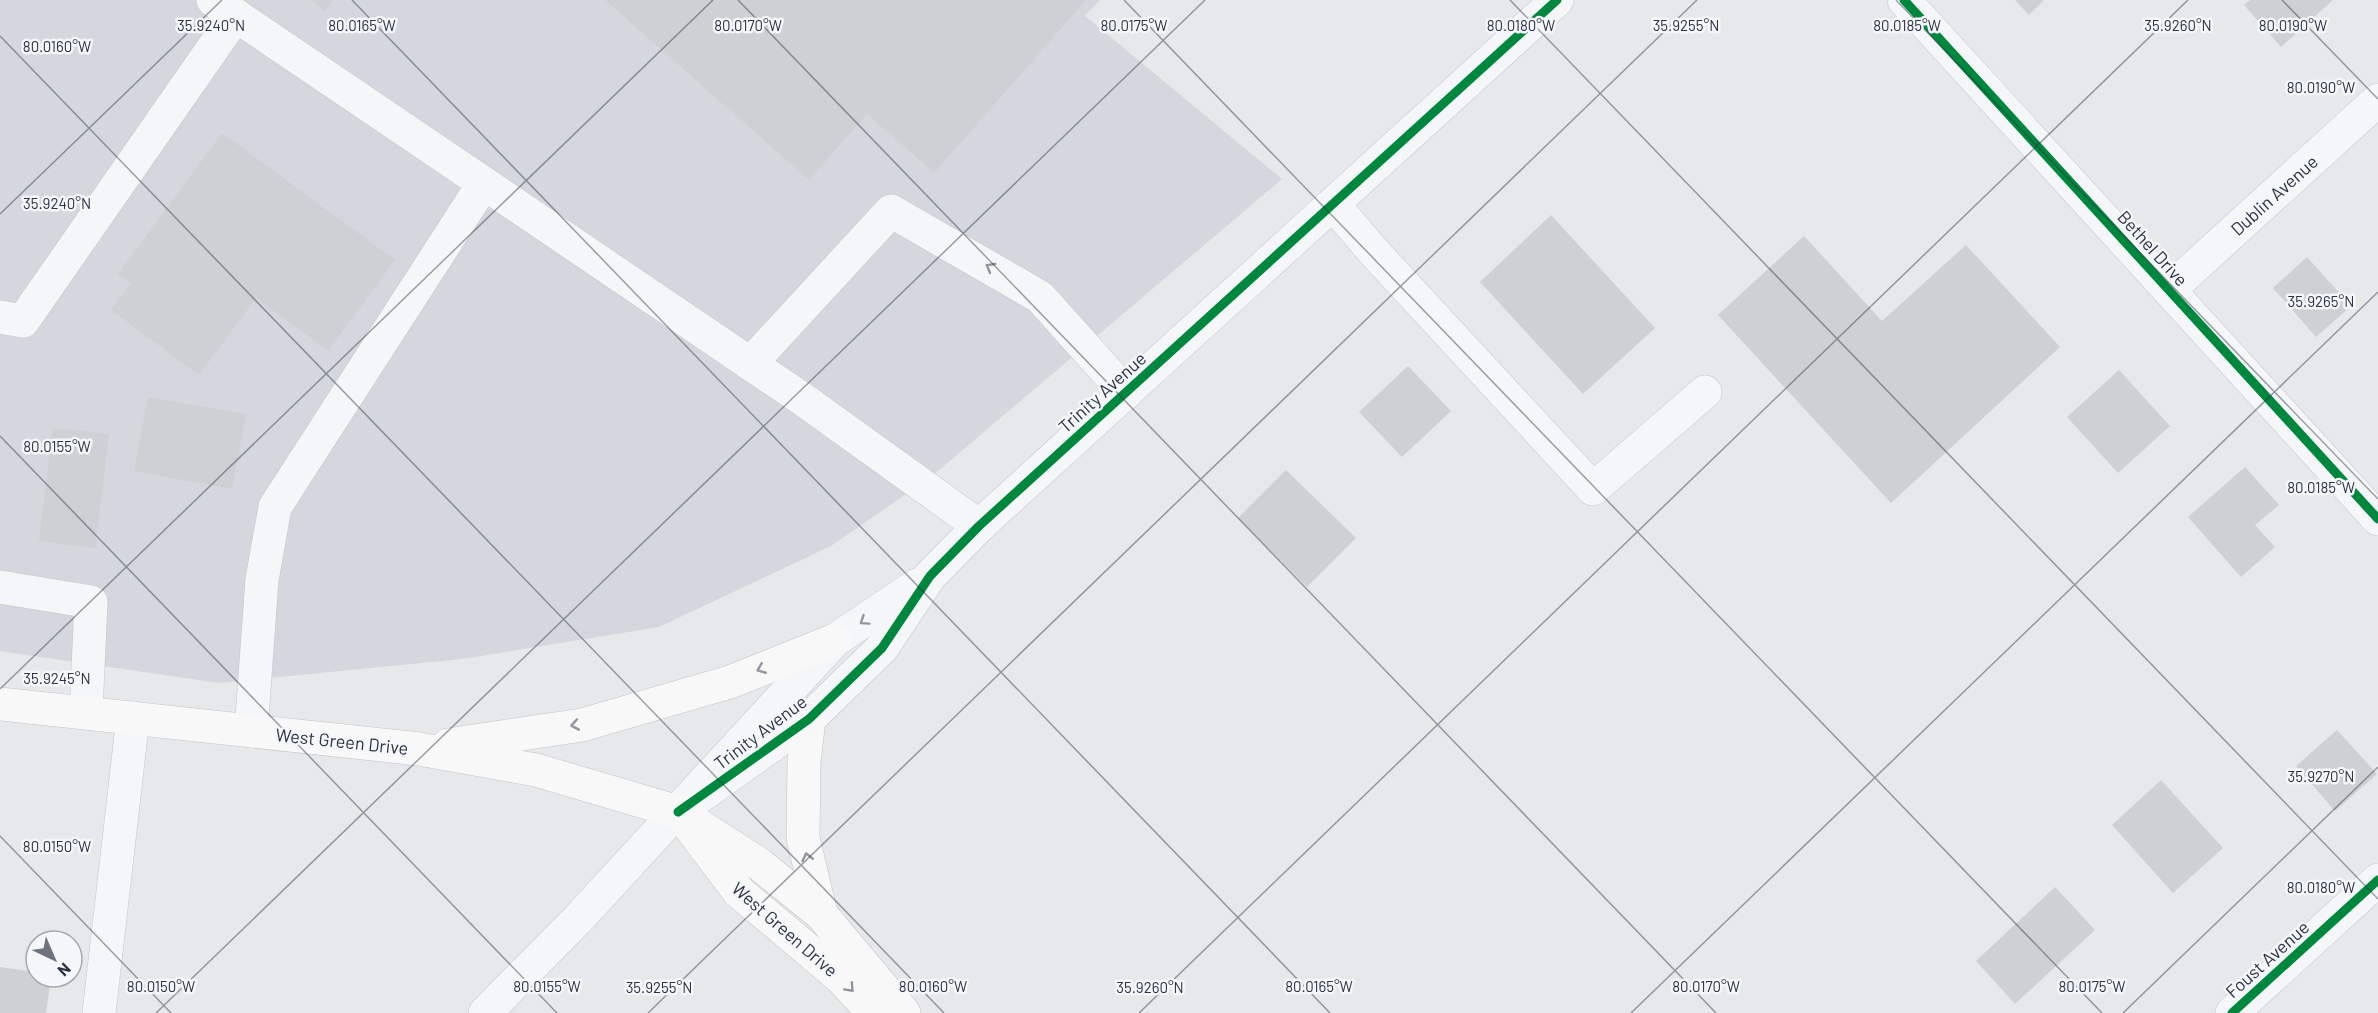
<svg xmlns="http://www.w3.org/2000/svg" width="2378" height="1013" font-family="Barlow,sans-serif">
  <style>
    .built { fill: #d4d7dd }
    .building { fill: #ced0d3 }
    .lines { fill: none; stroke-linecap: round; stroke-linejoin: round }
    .minor-casing { stroke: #c4c6c8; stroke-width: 34 }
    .major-casing { stroke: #c2c5c8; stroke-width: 34 }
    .minor { stroke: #f5f6f7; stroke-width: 33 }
    .major { stroke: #f8f8f8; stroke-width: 33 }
    .cycleway-casing { stroke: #f4f6f9; stroke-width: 13 }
    .cycleway { stroke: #00873e; stroke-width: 9 }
    .oneway { stroke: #90959e }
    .oneway2 { stroke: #92969e }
    .ticks { fill: none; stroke: #2b3445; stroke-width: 1.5; stroke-opacity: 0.45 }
    .labels { text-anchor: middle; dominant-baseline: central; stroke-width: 5; stroke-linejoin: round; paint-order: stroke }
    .street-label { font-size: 18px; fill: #2b3445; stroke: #f4f6f9 }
    .ticks-label { font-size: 15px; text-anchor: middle; fill: #2b3445; stroke: #f4f6f9; stroke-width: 5; stroke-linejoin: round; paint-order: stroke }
  </style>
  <rect width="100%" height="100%" fill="#e6e8ea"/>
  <path class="built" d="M0,0h1100l-15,16 197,163 -350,297 -101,70 -172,81 -197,32 -243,24 -219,-32z"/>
  <g class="building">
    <path d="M311,0h22l-8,11z"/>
    <path d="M605,0h481l-152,173 -67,-59 -58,66z"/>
    <path d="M2015,0h29l-15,15z"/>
    <path d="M2250,0h83l-52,47 -37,-42z"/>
    <path d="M222,133l173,127 -67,91 -72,-53 -57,77 -88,-65 20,-27 -13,-9z"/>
    <path d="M1551,215l104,113 -72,66 -103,-112z"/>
    <path d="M1804,236l78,85 84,-76 94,102 -169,156 -173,-188z"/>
    <path d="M2307,257l44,49 -35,31 -43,-49z"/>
    <path d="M1408,366l43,45 -49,46 -43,-45z"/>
    <path d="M2119,370l51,56 -52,47 -51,-56z"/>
    <path d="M148,397l98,17 -14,75 -98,-18z"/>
    <path d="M53,428l56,6 -14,114 -56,-7z"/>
    <path d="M2245,467l34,38 -24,20 20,22 -34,30 -53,-60z"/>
    <path d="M1286,470l70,68 -49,49 -69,-69z"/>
    <path d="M2337,730l40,44 -42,37 -39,-45z"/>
    <path d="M2161,780l62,68 -50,45 -61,-68z"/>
    <path d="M2055,887l40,43 -80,74 -39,-43z"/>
    <path d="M0,967l36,5v5h15l-5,36h-46z"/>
  </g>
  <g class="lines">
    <g class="minor-casing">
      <g id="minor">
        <path d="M213,0l588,398 178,128"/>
        <path d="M1904,0l474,519"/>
        <path d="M1333,204l40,47 220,238 112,-97"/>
        <path d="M2169,290l209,-190"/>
        <path d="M0,317l23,4 213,-306"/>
        <path d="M750,364l141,-153 149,86 86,96"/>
        <path d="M0,587l91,15 -5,111"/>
        <path d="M251,731l11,-151 13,-73 209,-324"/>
        <path d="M678,812l131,-93 73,-71 48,-72 49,-50 578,-526"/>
        <path d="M99,1013l34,-295"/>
        <path d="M485,1013l93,-94 257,-279 82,-55"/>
        <path d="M2232,1013l146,-133"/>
      </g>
    </g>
    <g class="major-casing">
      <g id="major">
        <path d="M0,704l419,45 117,21 142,42 81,52 62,50 83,99"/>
        <path d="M809,719l-5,43 -1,76 18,76"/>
        <path d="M448,745l134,-20 148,-43 105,-42"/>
        <path d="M692,830l47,62 100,84 35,37"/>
      </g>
    </g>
    <use href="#minor" class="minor"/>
    <use href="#major" class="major"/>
    <g class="cycleway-casing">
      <g id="cycleway">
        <path d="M1904,0l474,519"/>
        <path d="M678,812l131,-93 73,-71 48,-72 49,-50 578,-526"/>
        <path d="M2232,1013l146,-133"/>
      </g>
    </g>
    <use href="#cycleway" class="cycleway"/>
  </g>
  <defs><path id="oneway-chevron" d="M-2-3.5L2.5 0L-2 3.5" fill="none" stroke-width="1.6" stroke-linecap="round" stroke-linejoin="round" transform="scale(1.5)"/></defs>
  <g class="oneway">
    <use href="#oneway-chevron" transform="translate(990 267) rotate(-150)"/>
    <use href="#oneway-chevron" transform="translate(864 621) rotate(146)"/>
  </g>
  <g class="oneway2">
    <use href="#oneway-chevron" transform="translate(761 669) rotate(158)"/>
    <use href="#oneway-chevron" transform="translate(575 725) rotate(170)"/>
    <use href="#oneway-chevron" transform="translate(807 857) rotate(-103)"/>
    <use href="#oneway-chevron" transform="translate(850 988) rotate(47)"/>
  </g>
  <path class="ticks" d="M352,0l978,1013M738,0l978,1013M1124,0l978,1013M1510,0l868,899M1896,0l482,499M2282,0l96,99M0,36l944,977M0,214l222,-214M0,436l557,577M0,689l713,-689M0,836l171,177M156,1013l1049,-1013M648,1013l1049,-1013M1139,1013l1049,-1013M1631,1013l747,-721M2123,1013l255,-246"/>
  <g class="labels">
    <g class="street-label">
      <text transform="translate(2274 195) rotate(-42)">Dublin Avenue</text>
      <text transform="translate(2153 248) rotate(48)">Bethel Drive</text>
      <text transform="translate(1102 392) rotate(-42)">Trinity Avenue</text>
      <text transform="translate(760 732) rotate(-37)">Trinity Avenue</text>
      <text transform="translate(342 741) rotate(6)">West Green Drive</text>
      <text transform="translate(785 929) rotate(41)">West Green Drive</text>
      <text transform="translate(2267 959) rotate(-42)">Foust Avenue</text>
    </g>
  </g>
  <g class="ticks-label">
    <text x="211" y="31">35.9240°N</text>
    <text x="1686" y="31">35.9255°N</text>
    <text x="2178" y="31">35.9260°N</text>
    <text x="362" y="31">80.0165°W</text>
    <text x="748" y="31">80.0170°W</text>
    <text x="1134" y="31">80.0175°W</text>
    <text x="1521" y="31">80.0180°W</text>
    <text x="1907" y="31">80.0185°W</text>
    <text x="2293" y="31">80.0190°W</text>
    <text x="57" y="52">80.0160°W</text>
    <text x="2321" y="93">80.0190°W</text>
    <text x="57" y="209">35.9240°N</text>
    <text x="2321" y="307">35.9265°N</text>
    <text x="57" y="452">80.0155°W</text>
    <text x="2321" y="493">80.0185°W</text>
    <text x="57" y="684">35.9245°N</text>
    <text x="2321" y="782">35.9270°N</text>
    <text x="57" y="852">80.0150°W</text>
    <text x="2321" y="893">80.0180°W</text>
    <text x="161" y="992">80.0150°W</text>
    <text x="547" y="992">80.0155°W</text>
    <text x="933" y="992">80.0160°W</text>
    <text x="1319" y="992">80.0165°W</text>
    <text x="1706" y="992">80.0170°W</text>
    <text x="2092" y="992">80.0175°W</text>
    <text x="659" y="993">35.9255°N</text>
    <text x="1150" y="993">35.9260°N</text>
  </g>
  <g transform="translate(54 959) rotate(136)"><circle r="28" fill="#f4f6f9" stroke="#a4a8b1" stroke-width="1.5"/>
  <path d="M0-4.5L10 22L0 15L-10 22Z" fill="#6c737f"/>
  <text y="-9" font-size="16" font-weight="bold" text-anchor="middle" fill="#2b3445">N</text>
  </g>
</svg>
